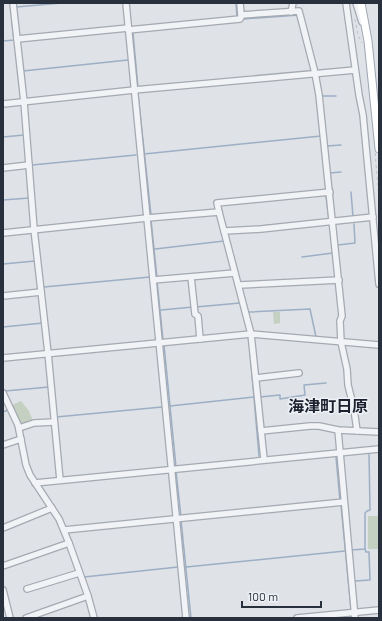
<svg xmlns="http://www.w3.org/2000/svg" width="382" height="621" font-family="Barlow,'Noto Sans JP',sans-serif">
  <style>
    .green { fill: #c4d0c1 }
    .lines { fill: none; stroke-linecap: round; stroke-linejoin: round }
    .stream { stroke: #9cafc5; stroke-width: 1.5 }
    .minor-casing { stroke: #a5a9b1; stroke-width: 8 }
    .major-casing { stroke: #9fa6b2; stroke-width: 9 }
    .path { stroke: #bdc0c6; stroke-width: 1; stroke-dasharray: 3 3; stroke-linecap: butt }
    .minor { stroke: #f1f3f6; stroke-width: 5.5 }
    .major { stroke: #fff; stroke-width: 7 }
    .labels { text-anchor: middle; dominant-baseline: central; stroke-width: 3; stroke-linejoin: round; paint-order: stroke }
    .quarter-label { font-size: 16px; font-weight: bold; fill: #1b212e; stroke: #eef1f5 }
  </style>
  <rect width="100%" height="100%" fill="#dfe2e7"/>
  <g class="green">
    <path d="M273,312h7v11l-6,1z"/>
    <path d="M21,401l8,10 4,10 -12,5 -9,-21z"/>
    <rect x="368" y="516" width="11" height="33"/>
  </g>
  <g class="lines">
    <g class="stream">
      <path d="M236,3l1,14"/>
      <path d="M16,7l46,-4"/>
      <path d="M243,19l56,-4"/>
      <path d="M133,33l5,55"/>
      <path d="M3,41l11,-1 -2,-17"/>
      <path d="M23,71l105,-11"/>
      <path d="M138,94l13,121"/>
      <path d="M322,96h14"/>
      <path d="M3,137l21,-2"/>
      <path d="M327,146l14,-1"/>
      <path d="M144,154l177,-18"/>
      <path d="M323,158l3,32"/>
      <path d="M32,165l104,-10"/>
      <path d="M330,173l11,-1"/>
      <path d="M351,192l2,25"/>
      <path d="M326,196l3,23"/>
      <path d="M3,200l26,-2"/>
      <path d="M151,220l6,58"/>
      <path d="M330,225l2,19"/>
      <path d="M261,226l50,-5"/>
      <path d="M338,245l17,-2 -1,-19"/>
      <path d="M155,249l69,-8"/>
      <path d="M302,257l31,-4v-2"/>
      <path d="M3,264l32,-3"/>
      <path d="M157,281l6,59"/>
      <path d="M44,287l106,-10"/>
      <path d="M196,307l44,-4v1"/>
      <path d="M241,307l2,6"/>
      <path d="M161,310l32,-3"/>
      <path d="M249,312l61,-3 6,28"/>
      <path d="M3,327l40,-4"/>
      <path d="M249,339l10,117"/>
      <path d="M164,345l12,122"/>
      <path d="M5,391l44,-4"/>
      <path d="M260,397l20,-2v4l25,-4 -1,-10 22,-2"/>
      <path d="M170,406l84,-9"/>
      <path d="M3,412l5,-2"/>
      <path d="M56,417l106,-10"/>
      <path d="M336,457l4,44"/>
      <path d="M176,471l5,46"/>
      <path d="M341,505l10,104"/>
      <path d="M181,520l10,98"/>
      <path d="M351,550l14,-1v-36l2,-2 3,-1 -1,-58"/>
      <path d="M186,567l159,-16"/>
      <path d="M84,577l94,-10"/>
      <path d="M355,581l15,-1 -1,-28h-3l-1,-3"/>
      <path d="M351,616v2"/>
    </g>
    <g class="minor-casing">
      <g id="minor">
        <path d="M13,3l11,99 10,127 14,124 12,127"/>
        <path d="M126,3l60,615"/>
        <path d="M240,3l1,12 58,-4 16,62 4,22 23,221 -2,5 1,21 6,27 1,16 6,24 3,22"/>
        <path d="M346,3l13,92 4,20 16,169"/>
        <path d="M356,3l6,19"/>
        <path d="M291,12l2,-9"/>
        <path d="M128,30l112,-11 2,-4"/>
        <path d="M17,39l111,-11"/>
        <path d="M3,104l131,-14 221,-20"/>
        <path d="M3,168l26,-3"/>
        <path d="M219,212l-2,-9 113,-11"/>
        <path d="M224,231l37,-2 112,-12"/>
        <path d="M3,233l144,-15 72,-6 32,122 13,125"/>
        <path d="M191,277l4,37 3,2 2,23"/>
        <path d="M153,280l82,-7"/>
        <path d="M239,285l100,-5"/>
        <path d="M3,296l38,-4"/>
        <path d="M3,358l248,-24 128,11"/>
        <path d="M256,378l43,-5"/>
        <path d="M3,393l15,32 8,40 4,10 29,44 10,24 19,53 6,22"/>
        <path d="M19,428l15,-5 20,-1"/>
        <path d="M338,430l17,188"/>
        <path d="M261,431l49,-5h9l19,4 41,2"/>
        <path d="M3,445l18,-6"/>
        <path d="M35,483l344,-34"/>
        <path d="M3,528l49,-20"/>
        <path d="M64,530l280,-28"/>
        <path d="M3,566l66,-23"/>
        <path d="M27,589l52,-16"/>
        <path d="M3,590l7,28"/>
        <path d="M26,618l62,-22"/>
        <path d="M297,618l82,-8"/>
      </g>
    </g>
    <g class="major-casing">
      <path id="major" d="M361,3l7,38 11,108"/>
    </g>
    <g class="path">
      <path d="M355,19l3,16 4,8"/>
      <path d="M375,153l4,44"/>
    </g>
    <use href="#minor" class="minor"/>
    <use href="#major" class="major"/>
  </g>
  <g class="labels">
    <g class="quarter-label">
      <text x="328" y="405">海津町日原</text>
    </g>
  </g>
  <rect width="382" height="621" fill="none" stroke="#29303d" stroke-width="8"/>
  <path d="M242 601v6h79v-6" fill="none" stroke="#29303d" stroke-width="2"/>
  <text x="248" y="601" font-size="12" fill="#29303d" stroke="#eef1f5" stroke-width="3" paint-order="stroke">100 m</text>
</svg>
